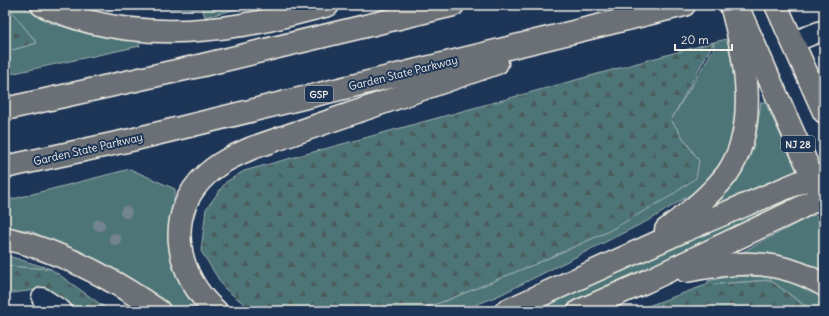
<svg xmlns="http://www.w3.org/2000/svg" width="829" height="316" font-family="Delius,sans-serif">
  <style>
    .grass { fill: #4d7478; stroke: #a0b2b0 }
    .forest { fill: url(#forest-firs); stroke: #a0b2b0 }
    .lines { fill: none; stroke-linecap: round; stroke-linejoin: round }
    .minor-casing { stroke: #f4f1e8; stroke-width: 23 }
    .major-casing { stroke: #f4f1e8; stroke-width: 25 }
    .highway-casing { stroke: #f4f1e8; stroke-width: 25 }
    .minor { stroke: #1d3557; stroke-width: 20 }
    .major { stroke: #6b7074; stroke-width: 22 }
    .highway { stroke: #6b7074; stroke-width: 22 }
    .tree { fill: #738491 }
    .labels { text-anchor: middle; dominant-baseline: central; stroke-width: 4; stroke-linejoin: round; paint-order: stroke }
    .shield { fill: #1d3557; stroke: #b4b9bc; stroke-width: 1 }
    .shield-label { font-size: 10px; font-weight: bold; fill: #f4f1e8 }
    .street-label { font-size: 11px; fill: #f4f1e8; stroke: #1d3557 }
  </style>
  <defs>
    <pattern id="forest-firs" width="22" height="20" patternUnits="userSpaceOnUse"><rect width="22" height="20" fill="#4d7478"/><path d="M5 1l3.5 6h-7zM16 11l3.5 6h-7z" fill="#4b5c5c"/></pattern>
  </defs>
  <rect width="100%" height="100%" fill="#1d3557"/>
  <filter id="ink" filterUnits="userSpaceOnUse"><feTurbulence type="fractalNoise" baseFrequency=".025" numOctaves="2"/><feDisplacementMap in="SourceGraphic" scale="8" xChannelSelector="R" yChannelSelector="G"/><feConvolveMatrix kernelMatrix="1 2 1 2 8 2 1 2 1" color-interpolation-filters="sRGB"/></filter>
  <g filter="url(#ink)">
    <g class="grass">
      <path d="M6,5h14l28,17 40,12 34,6 16,1 2,5 -135,29v-23l32,-9z"/>
      <path d="M727,39l7,24 5,38 -4,35 -21,44 -61,38 -153,77 -39,16h-47l31,-10 90,-37 72,-32 92,-71 -28,-41 42,-70 1,-8z"/>
      <path d="M761,102h4l33,70 -86,39 -2,-5 22,-20 24,-50z"/>
      <path d="M130,169l45,20v17l6,74 20,31h-24l-65,-40 -43,-21 -38,-19 -26,-4v-26z"/>
      <path d="M795,197l3,6 -151,71 -82,37h-38l207,-91z"/>
      <path d="M813,215h3l8,17v43l-84,-22z"/>
      <path d="M5,255l46,14 -46,-3z"/>
      <path d="M731,276l41,1 35,10 17,13v11h-12l-42,-31 -64,5 2,-4z"/>
    </g>
    <g class="forest">
      <path d="M5,5h1l31,38 -32,9z"/>
      <path d="M93,5h161l-49,12 -3,-9 -102,1z"/>
      <path d="M714,42l-43,78 28,41 -3,17 -27,19 -62,35 -72,32 -90,37 -31,10h-161l-29,-23 -23,-37 5,-42 20,-27 18,-11z"/>
      <path d="M5,266l46,3 59,42h-32l-34,-22 -39,5z"/>
      <path d="M770,280l42,31h-178l72,-26z"/>
    </g>
    <g class="lines">
      <g class="minor-casing">
        <g id="minor">
          <path d="M793,42l31,-12"/>
          <path d="M42,298l20,13"/>
        </g>
      </g>
      <g class="major-casing">
        <g id="major">
          <path d="M776,5l48,107"/>
          <path d="M738,8l83,188"/>
        </g>
      </g>
      <g class="highway-casing">
        <g id="highway">
          <path d="M42,5c16,7 32,13 49,17 48,12 102,11 151,3 29,-4 57,-13 86,-20"/>
          <path d="M5,109l198,-44 250,-60"/>
          <path d="M5,167l126,-27 553,-135"/>
          <path d="M666,230c22,-17 44,-34 61,-56 33,-47 18,-118 4,-169"/>
          <path d="M5,238c56,13 107,40 154,73"/>
          <path d="M686,271c51,-10 92,-13 138,14"/>
          <path d="M216,311c-41,-36 -52,-98 -9,-137 13,-12 29,-19 45,-26l245,-85"/>
          <path d="M506,311l177,-80 122,-51 19,-5"/>
          <path d="M579,311l66,-29 151,-72 28,-15"/>
        </g>
      </g>
      <use href="#minor" class="minor"/>
      <use href="#major" class="major"/>
      <use href="#highway" class="highway"/>
    </g>
    <g class="tree">
      <circle cx="126" cy="212" r="6"/>
      <circle cx="99" cy="225" r="6"/>
      <circle cx="115" cy="239" r="6"/>
    </g>
  </g>
  <g class="labels">
    <g class="shield">
      <rect x="305" y="86" width="28" height="16" rx="3"/>
      <rect x="781" y="136" width="34" height="16" rx="3"/>
    </g>
    <g class="shield-label">
      <text x="319" y="94">GSP</text>
      <text x="798" y="144">NJ 28</text>
    </g>
    <g class="street-label">
      <text transform="translate(403 73) rotate(-14)">Garden State Parkway</text>
      <text transform="translate(88 149) rotate(-13)">Garden State Parkway</text>
    </g>
  </g>
  <rect width="829" height="316" fill="none" stroke="#1d3557" stroke-width="20"/>
  <rect x="10" y="10" width="809" height="296" fill="none" stroke="#f4f1e8" stroke-width="1.5" filter="url(#ink)"/>
  <path d="M675 44v6h57v-6" fill="none" stroke="#f4f1e8" stroke-width="2"/>
  <text x="681" y="44" font-size="12" fill="#f4f1e8" stroke="#1d3557" stroke-width="3" paint-order="stroke">20 m</text>
</svg>
